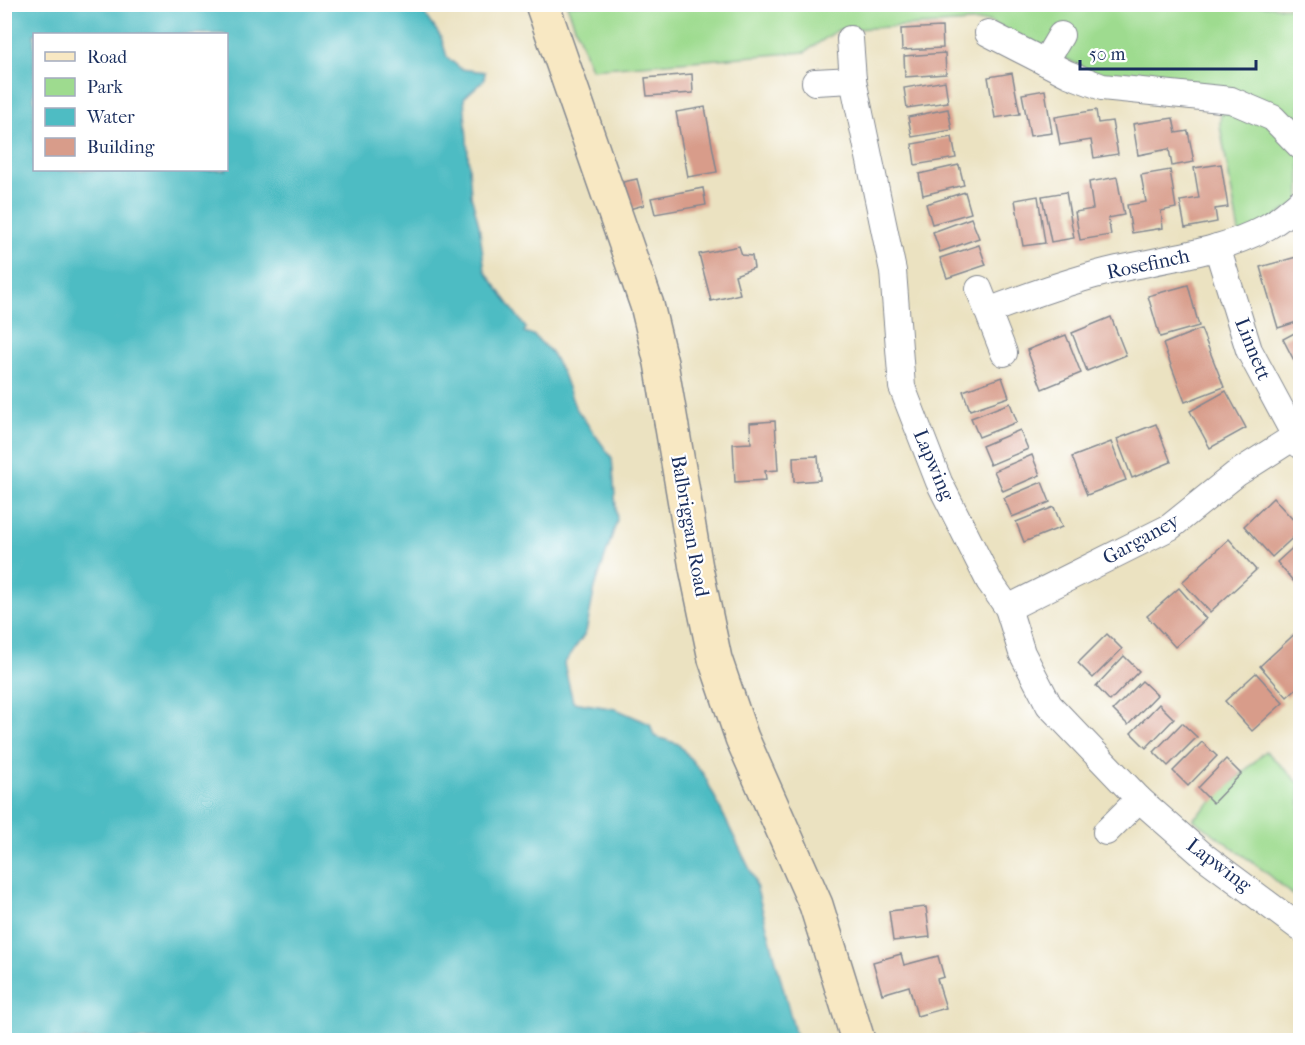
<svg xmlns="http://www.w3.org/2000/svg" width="1305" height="1045" font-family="'IM FELL French Canon',serif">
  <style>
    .green { fill: #9edb8f; stroke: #5c8576; stroke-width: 1.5 }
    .water { fill: #4ebcc3; stroke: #347690; stroke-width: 1.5; fill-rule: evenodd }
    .building { fill: #d89c8a }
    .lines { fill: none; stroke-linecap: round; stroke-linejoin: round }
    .minor-casing { stroke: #838890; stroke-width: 28 }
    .secondary-casing { stroke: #838890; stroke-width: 36 }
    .minor { stroke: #fff; stroke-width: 26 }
    .secondary { stroke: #f8e8c3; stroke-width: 33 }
    .labels { text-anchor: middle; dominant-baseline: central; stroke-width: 4.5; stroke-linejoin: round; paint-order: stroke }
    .street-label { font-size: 20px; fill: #1b2f5e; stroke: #fff }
  </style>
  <rect width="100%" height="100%" fill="#fff"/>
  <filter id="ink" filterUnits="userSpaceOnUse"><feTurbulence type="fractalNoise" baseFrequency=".0167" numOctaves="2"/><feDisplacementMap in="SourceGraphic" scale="12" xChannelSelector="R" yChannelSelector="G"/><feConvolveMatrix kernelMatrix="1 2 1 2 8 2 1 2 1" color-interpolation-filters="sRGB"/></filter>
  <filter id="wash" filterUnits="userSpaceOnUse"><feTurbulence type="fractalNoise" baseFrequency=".008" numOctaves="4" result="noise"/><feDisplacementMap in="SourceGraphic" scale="24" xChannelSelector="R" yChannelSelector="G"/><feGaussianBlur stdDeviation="1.35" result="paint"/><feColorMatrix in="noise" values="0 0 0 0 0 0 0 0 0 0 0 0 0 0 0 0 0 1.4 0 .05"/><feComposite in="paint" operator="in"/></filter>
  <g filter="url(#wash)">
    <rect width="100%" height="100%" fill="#ebe2c1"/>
    <g class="green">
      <path d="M1234,4l66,4v194l-60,36 -20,-112 2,-36 -123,-15 -111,-54 -150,9 -33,22 -214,17 -24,-64z"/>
      <path d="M1266,751l34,33v117l-33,-28 -74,-54z"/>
    </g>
    <path class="water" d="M5,4l414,1 22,32 6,20 14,12 24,3 -1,8 -20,18 7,97 8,30 6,46 41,57 -2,4 9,3 18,17 12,22 12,33 37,51 5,63 -22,66 -9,45 -22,32 9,38 43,7 34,15 4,12 24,8 26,31 50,103 43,162h-792zM34,34h192v136h-192z"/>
    <g id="blocks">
      <g class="building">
        <path d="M942,27l1,21 -41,2 -1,-21z"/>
        <path d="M945,53l1,21 -41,3 -1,-21z"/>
        <path d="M1012,73l8,41 -25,4 -7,-41z"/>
        <path d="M692,74l1,19 -46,3 -2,-18z"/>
        <path d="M945,81l3,21 -41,6 -3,-20z"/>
        <path d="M1045,90l7,43 -22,3 -8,-42z"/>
        <path d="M705,107l12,65 -29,5 -12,-65z"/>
        <path d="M948,109l4,21 -40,7 -4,-20z"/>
        <path d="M1096,110l2,13 14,-2 6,33 -24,4 -3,-18 -31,5 -5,-28z"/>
        <path d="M1173,118l3,15 12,-2 6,31 -22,4 -3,-17 -31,6 -5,-31z"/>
        <path d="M952,137l4,21 -41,7 -3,-21z"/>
        <path d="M1221,164l7,43 -13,2 2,13 -32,6 -5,-27 19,-3 -5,-30z"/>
        <path d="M959,165l5,20 -41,10 -4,-21z"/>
        <path d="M1170,170l6,38 -15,3 2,17 -31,5 -5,-28 19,-3 -5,-27z"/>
        <path d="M1117,177l7,38 -16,3 3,17 -31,5 -5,-28 18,-3 -4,-27z"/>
        <path d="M637,179l7,26 -15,4 -6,-27z"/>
        <path d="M703,188l3,17 -51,9 -4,-16z"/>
        <path d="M965,192l6,21 -39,11 -6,-20z"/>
        <path d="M1066,192l8,46 -23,4 -9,-46z"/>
        <path d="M1038,196l7,47 -22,3 -8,-46z"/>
        <path d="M971,218l8,20 -39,14 -7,-20z"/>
        <path d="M979,245l7,20 -39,13 -7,-20z"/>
        <path d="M739,246l3,9 10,1 2,12 -19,7 5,19 -29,7 -12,-47z"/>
        <path d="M1300,256v65l-22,7 -18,-61z"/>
        <path d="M1188,285l11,41 -39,11 -12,-41z"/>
        <path d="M1111,317l15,38 -39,16 -15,-38z"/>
        <path d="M1201,329l23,58 -39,15 -22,-58z"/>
        <path d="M1300,330v42l-17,-33z"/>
        <path d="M1066,335l15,38 -39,16 -15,-39z"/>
        <path d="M1002,377l7,20 -39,13 -7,-19z"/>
        <path d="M1226,391l20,37 -36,20 -20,-37z"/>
        <path d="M1010,403l7,19 -38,15 -8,-19z"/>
        <path d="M775,421l3,49 -13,1 1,9 -31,2 -2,-38 18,-1 -1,-20z"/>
        <path d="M1156,424l15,38 -39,16 -15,-39z"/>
        <path d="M1020,430l8,19 -38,16 -8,-19z"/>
        <path d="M1111,442l15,38 -39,15 -15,-38z"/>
        <path d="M1032,455l8,20 -37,16 -9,-20z"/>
        <path d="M818,456l2,24 -26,2 -1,-25z"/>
        <path d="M1042,482l8,20 -38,15 -8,-19z"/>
        <path d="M1273,498l27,29v4l-28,26 -28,-31z"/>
        <path d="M1054,507l8,20 -38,15 -8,-20z"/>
        <path d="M1229,539l27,31 -46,42 -28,-30z"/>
        <path d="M1300,541v48l-23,-27z"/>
        <path d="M1179,588l27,31 -31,28 -28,-31z"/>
        <path d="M1300,629v56l-13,12 -27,-31z"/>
        <path d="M1107,634l15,15 -29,29 -15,-15z"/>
        <path d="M1124,656l15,15 -29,30 -14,-15z"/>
        <path d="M1256,673l27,30 -31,28 -27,-30z"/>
        <path d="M1142,681l15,14 -29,30 -15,-15z"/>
        <path d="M1159,704l15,15 -28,29 -15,-15z"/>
        <path d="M1182,723l15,14 -29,29 -14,-14z"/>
        <path d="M1202,742l15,14 -29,30 -15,-15z"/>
        <path d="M1226,759l15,15 -28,29 -15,-15z"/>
        <path d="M926,907l4,30 -37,4 -4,-30z"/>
        <path d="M901,954l3,11 34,-9 6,21 -7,2 9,29 -29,8 -8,-30 -27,8 -9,-32z"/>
      </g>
    </g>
  </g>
  <g filter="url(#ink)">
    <use href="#blocks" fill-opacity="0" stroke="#838890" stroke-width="1.5"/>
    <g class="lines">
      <g class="minor-casing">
        <g id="minor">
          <path d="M988,33l80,41 34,13 129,13 42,18 27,28"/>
          <path d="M850,39l3,41 40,191 9,116 37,95 50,99 19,27 14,45 27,52 90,94 66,58 95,71"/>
          <path d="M1045,62l16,-27"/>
          <path d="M815,82l38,-2"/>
          <path d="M1217,247l32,103 51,95"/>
          <path d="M979,289l25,64"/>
          <path d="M988,311c42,-16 86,-32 130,-42 51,-11 103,-17 149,-42 12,-6 23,-17 33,-25"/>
          <path d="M1008,608l162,-81 66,-53 58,-37"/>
          <path d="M1106,832l33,-33"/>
        </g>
      </g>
      <g class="secondary-casing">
        <path id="secondary" d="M542,4l105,301 14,58 35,205 19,91 27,79 74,167 42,135"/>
      </g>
      <use href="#minor" class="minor"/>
      <use href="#secondary" class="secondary"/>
    </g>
  </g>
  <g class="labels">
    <g class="street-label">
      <text transform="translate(1148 264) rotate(-12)">Rosefinch</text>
      <text transform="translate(1253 349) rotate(68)">Linnett</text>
      <text transform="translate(934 465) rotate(67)">Lapwing</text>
      <text transform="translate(690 526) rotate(80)">Balbriggan Road</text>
      <text transform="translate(1141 539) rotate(-29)">Garganey</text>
      <text transform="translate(1219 865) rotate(37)">Lapwing</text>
    </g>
  </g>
  <rect width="1305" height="1045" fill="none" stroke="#fff" stroke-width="24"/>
  <rect x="33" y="33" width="195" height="138" fill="#ffffff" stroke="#a4acbf" stroke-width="1.5"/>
  <rect x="45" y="52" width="30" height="9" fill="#f8e8c3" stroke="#a4acbf" stroke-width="1.5"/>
  <text x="87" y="63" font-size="18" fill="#1b2f5e">Road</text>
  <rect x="45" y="78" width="30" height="18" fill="#9edb8f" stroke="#a4acbf" stroke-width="1.5"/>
  <text x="87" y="93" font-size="18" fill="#1b2f5e">Park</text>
  <rect x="45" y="108" width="30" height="18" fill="#4ebcc3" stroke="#a4acbf" stroke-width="1.5"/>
  <text x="87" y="123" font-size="18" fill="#1b2f5e">Water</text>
  <rect x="45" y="138" width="30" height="18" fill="#d89c8a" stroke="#a4acbf" stroke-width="1.5"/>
  <text x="87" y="153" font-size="18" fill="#1b2f5e">Building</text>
  <path d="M1080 60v9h176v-9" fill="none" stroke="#1b2f5e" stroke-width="3"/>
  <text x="1089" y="60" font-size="18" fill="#1b2f5e" stroke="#ffffff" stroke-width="4.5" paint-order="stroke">50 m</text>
</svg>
